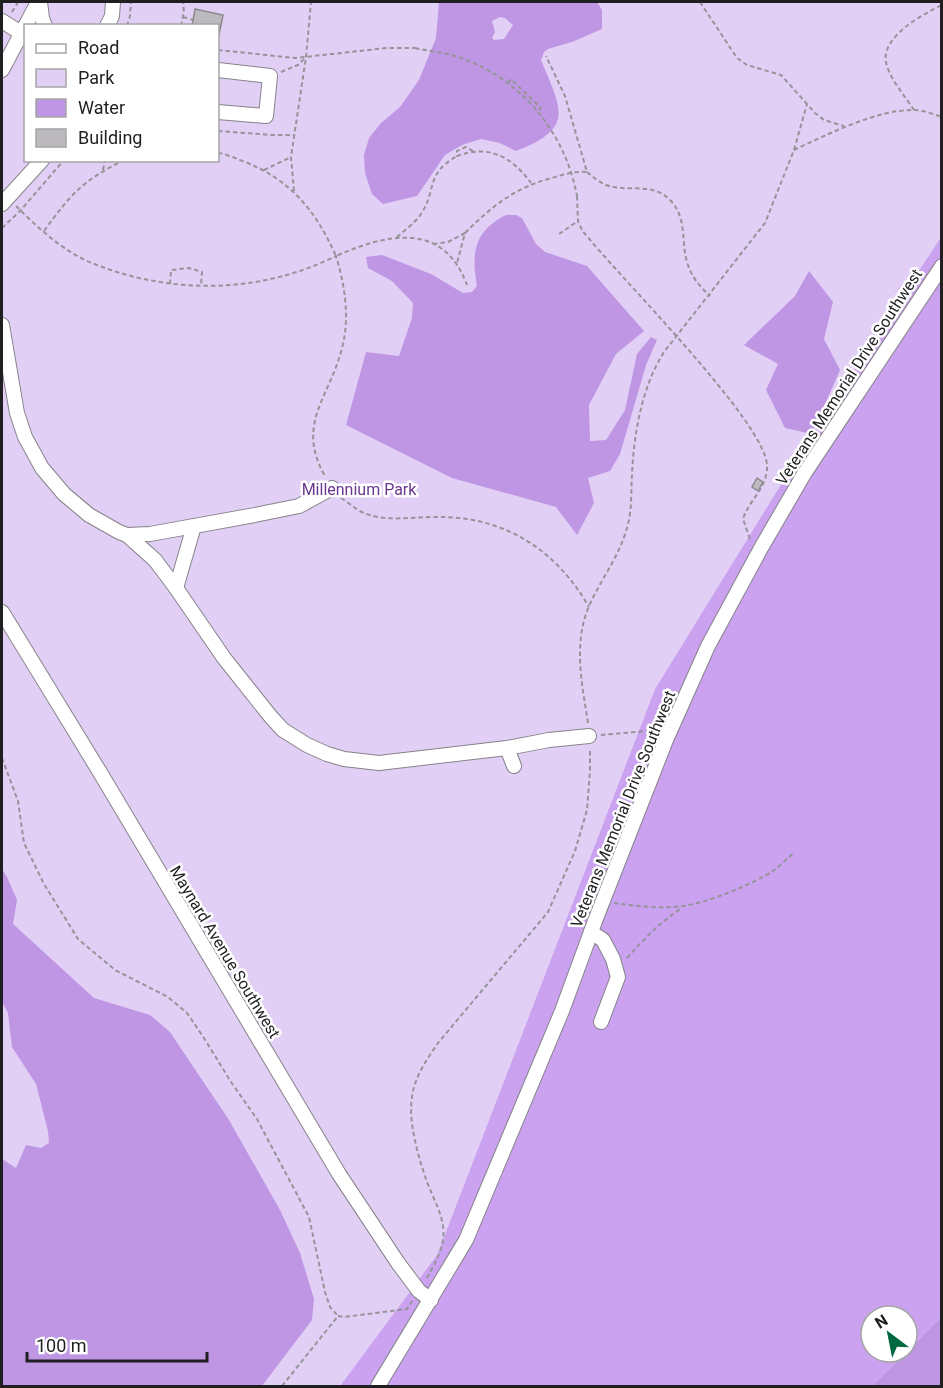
<svg xmlns="http://www.w3.org/2000/svg" width="943" height="1388" font-family="Roboto,sans-serif">
  <style>
    .green { fill: #e2cff6; fill-rule: evenodd }
    .forest { fill: #caa2ef }
    .water { fill: #be96e3; fill-rule: evenodd }
    .building { fill: #bcb9bf; stroke: #8b888e; stroke-width: 1.5 }
    .lines { fill: none; stroke-linecap: round; stroke-linejoin: round }
    .minor-casing { stroke: #868389; stroke-width: 16 }
    .path { stroke: #969499; stroke-width: 2; stroke-dasharray: 4.5 3; stroke-linecap: butt }
    .minor { stroke: #fff; stroke-width: 14 }
    .path-bridge { stroke: #969499; stroke-width: 2; stroke-dasharray: 4.5 3; stroke-linecap: butt }
    .labels { text-anchor: middle; dominant-baseline: central; stroke-width: 5; stroke-linejoin: round; paint-order: stroke }
    .street-label { font-size: 16px; fill: #1f1e20; stroke: #fff }
    .park-label { font-size: 16px; fill: #693790; stroke: #fff }
  </style>
  <rect width="100%" height="100%" fill="#f4f1f7"/>
  <path class="green" d="M2,2h939v235l-129,197 -157,255 -218,566 -97,131h-338zM26,26h192v134h-192z"/>
  <path class="forest" d="M941,237v1080l-34,34v-35h-36v36h35l-34,34h-532l97,-131 218,-566 157,-255z"/>
  <g class="water">
    <path d="M439,2h158l5,8v19l-30,13 -24,7 -4,3 -3,8c20,49 35,68 -25,91l-16,-8 -19,-4 -19,6 -17,10 -28,41 -34,8 -11,-10 -7,-21 -1,-18 5,-17 12,-15 19,-16 19,-27 17,-42zM500,17l5,1 8,7 -9,14 -10,1 -2,-2 3,-6 -3,-11z"/>
    <path d="M506,215h10l6,3 14,26 9,8 42,14 57,65 -28,23 -27,51 1,36 16,-1 19,-30 12,-56 14,-17 6,3 -11,25 -26,89 -10,17 -22,7 6,25 -17,32 -21,-28 -104,-29 -106,-53 20,-73 33,4 13,-38 1,-15 -21,-22 -24,-13 -2,-11 16,-2 49,19 32,19 9,-1 5,-6c-6,-33 -3,-55 29,-71z"/>
    <path d="M809,271l24,31 -9,37 16,31 -28,64 -27,-6 -19,-38 12,-26 -34,-19 51,-49z"/>
    <path d="M2,869l5,8 10,23 -4,24 81,74 56,17 20,17 59,88 51,90 20,43 14,46 -2,21 -50,66h-260v-227l14,9 10,-23 15,3 8,-5 -1,-12 -12,-47 -24,-37 -4,-34 -6,-11z"/>
    <path d="M941,1317v69h-69z"/>
  </g>
  <g class="building">
    <path d="M195,9l28,6 -4,20 -1,-1v-8h-26z"/>
    <path d="M757,478l6,4 -5,9 -6,-4z"/>
  </g>
  <g class="lines">
    <g class="minor-casing">
      <g id="minor">
        <path d="M40,2l2,16 3,8"/>
        <path d="M2,21l19,12"/>
        <path d="M107,26l5,-10 1,-14"/>
        <path d="M2,70l36,-68"/>
        <path d="M218,70l52,6 -4,40 -48,-4"/>
        <path d="M2,204l40,-44"/>
        <path d="M2,325l15,88 8,24 17,31 22,26 25,21 30,17 8,3 23,-1 105,-19 44,-9 33,-18"/>
        <path d="M127,535l28,25 21,28 18,-62"/>
        <path d="M176,588l48,70 47,59 12,13 24,15 20,9 17,5 35,4 128,-15 42,-8 40,-4"/>
        <path d="M2,612l99,162 238,400 59,89 21,28 12,9"/>
        <path d="M507,748l7,18"/>
        <path d="M591,932l12,8 10,19 5,18 -17,45"/>
        <path d="M378,1386l88,-146 96,-229 33,-90 71,-181 42,-94 53,-98 43,-74 138,-208"/>
      </g>
    </g>
    <g class="path">
      <path d="M700,2l37,56 10,7 34,10 34,38 9,7 20,6"/>
      <path d="M12,12l6,-10"/>
      <path d="M183,17l10,3"/>
      <path d="M127,26l3,-10 1,-14"/>
      <path d="M181,26l3,-14 -1,-10"/>
      <path d="M218,50l77,8 92,-10h28"/>
      <path d="M281,72l17,-7 8,-8"/>
      <path d="M508,83l3,-4 30,29 -3,3"/>
      <path d="M914,110c-9,-14 -25,-32 -28,-48 -5,-25 37,-48 56,-57"/>
      <path d="M218,131l54,4h22"/>
      <path d="M794,150c32,-15 84,-41 120,-40 9,0 19,4 28,7"/>
      <path d="M473,151l-7,-4 -9,4v5c32,-12 55,1 74,27"/>
      <path d="M218,153c7,1 15,4 22,7 49,18 75,49 96,96 50,-22 107,-36 131,29"/>
      <path d="M103,170l2,-10"/>
      <path d="M264,170l27,-13"/>
      <path d="M587,172c6,5 12,10 19,13 22,8 47,-4 65,16 16,17 10,40 16,61 4,14 12,24 23,34"/>
      <path d="M294,191l-3,-34 15,-100 5,-55"/>
      <path d="M577,196l1,25 4,9c33,43 185,193 185,236 1,21 -18,34 -24,53l8,23"/>
      <path d="M16,206c21,21 48,46 76,57 78,32 168,31 244,-7 9,30 14,62 6,92 -12,49 -47,76 -17,128"/>
      <path d="M2,228l18,-17 44,-51"/>
      <path d="M44,231c27,-37 38,-50 80,-71"/>
      <path d="M465,233c28,-28 51,-46 90,-56 10,-3 21,-6 32,-5l-22,-76 -19,-40"/>
      <path d="M559,234l19,-13"/>
      <path d="M397,237c8,-7 18,-14 24,-23 16,-24 4,-40 36,-58"/>
      <path d="M433,244l15,-2 17,-9 -8,30"/>
      <path d="M170,284l1,-14 18,-2 13,4 -1,14"/>
      <path d="M341,498c7,4 15,12 23,15 22,9 46,4 69,4 69,-2 122,31 156,90"/>
      <path d="M588,723c-6,-39 -15,-79 1,-117 12,-27 32,-52 39,-82 4,-15 3,-34 4,-50 2,-42 10,-87 32,-122l101,-129 29,-73 13,-46"/>
      <path d="M601,735l57,-5"/>
      <path d="M2,758l16,43 6,42 20,41 34,55 37,31 53,27 19,16 17,25 27,44 26,37 52,98 16,75 5,15 8,9"/>
      <path d="M614,903c22,3 46,6 69,3 24,-3 70,-22 90,-35 7,-5 14,-13 21,-18"/>
      <path d="M627,958c17,-19 33,-36 55,-50"/>
      <path d="M427,1278c6,-11 14,-25 16,-38 3,-23 -10,-40 -17,-61 -8,-23 -18,-58 -14,-82 2,-19 15,-38 26,-54l110,-131 27,-61 12,-41 3,-39v-21"/>
      <path d="M338,1316l6,1 63,-8 5,-8"/>
      <path d="M282,1386l56,-70"/>
    </g>
    <use href="#minor" class="minor"/>
    <path class="path-bridge" d="M415,48c13,3 27,4 40,8 64,20 110,75 122,140"/>
  </g>
  <g class="labels">
    <g class="street-label">
      <text transform="translate(849 377) rotate(-57)">Veterans Memorial Drive Southwest</text>
      <text transform="translate(623 809) rotate(-68)">Veterans Memorial Drive Southwest</text>
      <text transform="translate(225 952) rotate(59)">Maynard Avenue Southwest</text>
    </g>
    <g class="park-label">
      <text x="359" y="489">Millennium Park</text>
    </g>
  </g>
  <rect width="943" height="1388" fill="none" stroke="#1f1e20" stroke-width="6"/>
  <rect x="24" y="24" width="195" height="138" fill="#ffffff" stroke="#a5a5a6" stroke-width="1.5"/>
  <rect x="36" y="44" width="30" height="9" fill="#ffffff" stroke="#a5a5a6" stroke-width="1.5"/>
  <text x="78" y="54" font-size="18" fill="#1f1e20">Road</text>
  <rect x="36" y="69" width="30" height="18" fill="#e2cff6" stroke="#a5a5a6" stroke-width="1.5"/>
  <text x="78" y="84" font-size="18" fill="#1f1e20">Park</text>
  <rect x="36" y="99" width="30" height="18" fill="#be96e3" stroke="#a5a5a6" stroke-width="1.5"/>
  <text x="78" y="114" font-size="18" fill="#1f1e20">Water</text>
  <rect x="36" y="129" width="30" height="18" fill="#bcb9bf" stroke="#a5a5a6" stroke-width="1.5"/>
  <text x="78" y="144" font-size="18" fill="#1f1e20">Building</text>
  <g transform="translate(889 1334) rotate(328)"><circle r="28" fill="#ffffff" stroke="#a5a5a6" stroke-width="1.5"/>
  <path d="M0-4.5L10 22L0 15L-10 22Z" fill="#00693f"/>
  <text y="-9" font-size="16" font-weight="bold" text-anchor="middle" fill="#1f1e20">N</text>
  </g>
  <path d="M27 1352v9h180v-9" fill="none" stroke="#1f1e20" stroke-width="3"/>
  <text x="36" y="1352" font-size="18" fill="#1f1e20" stroke="#ffffff" stroke-width="4.5" paint-order="stroke">100 m</text>
</svg>
